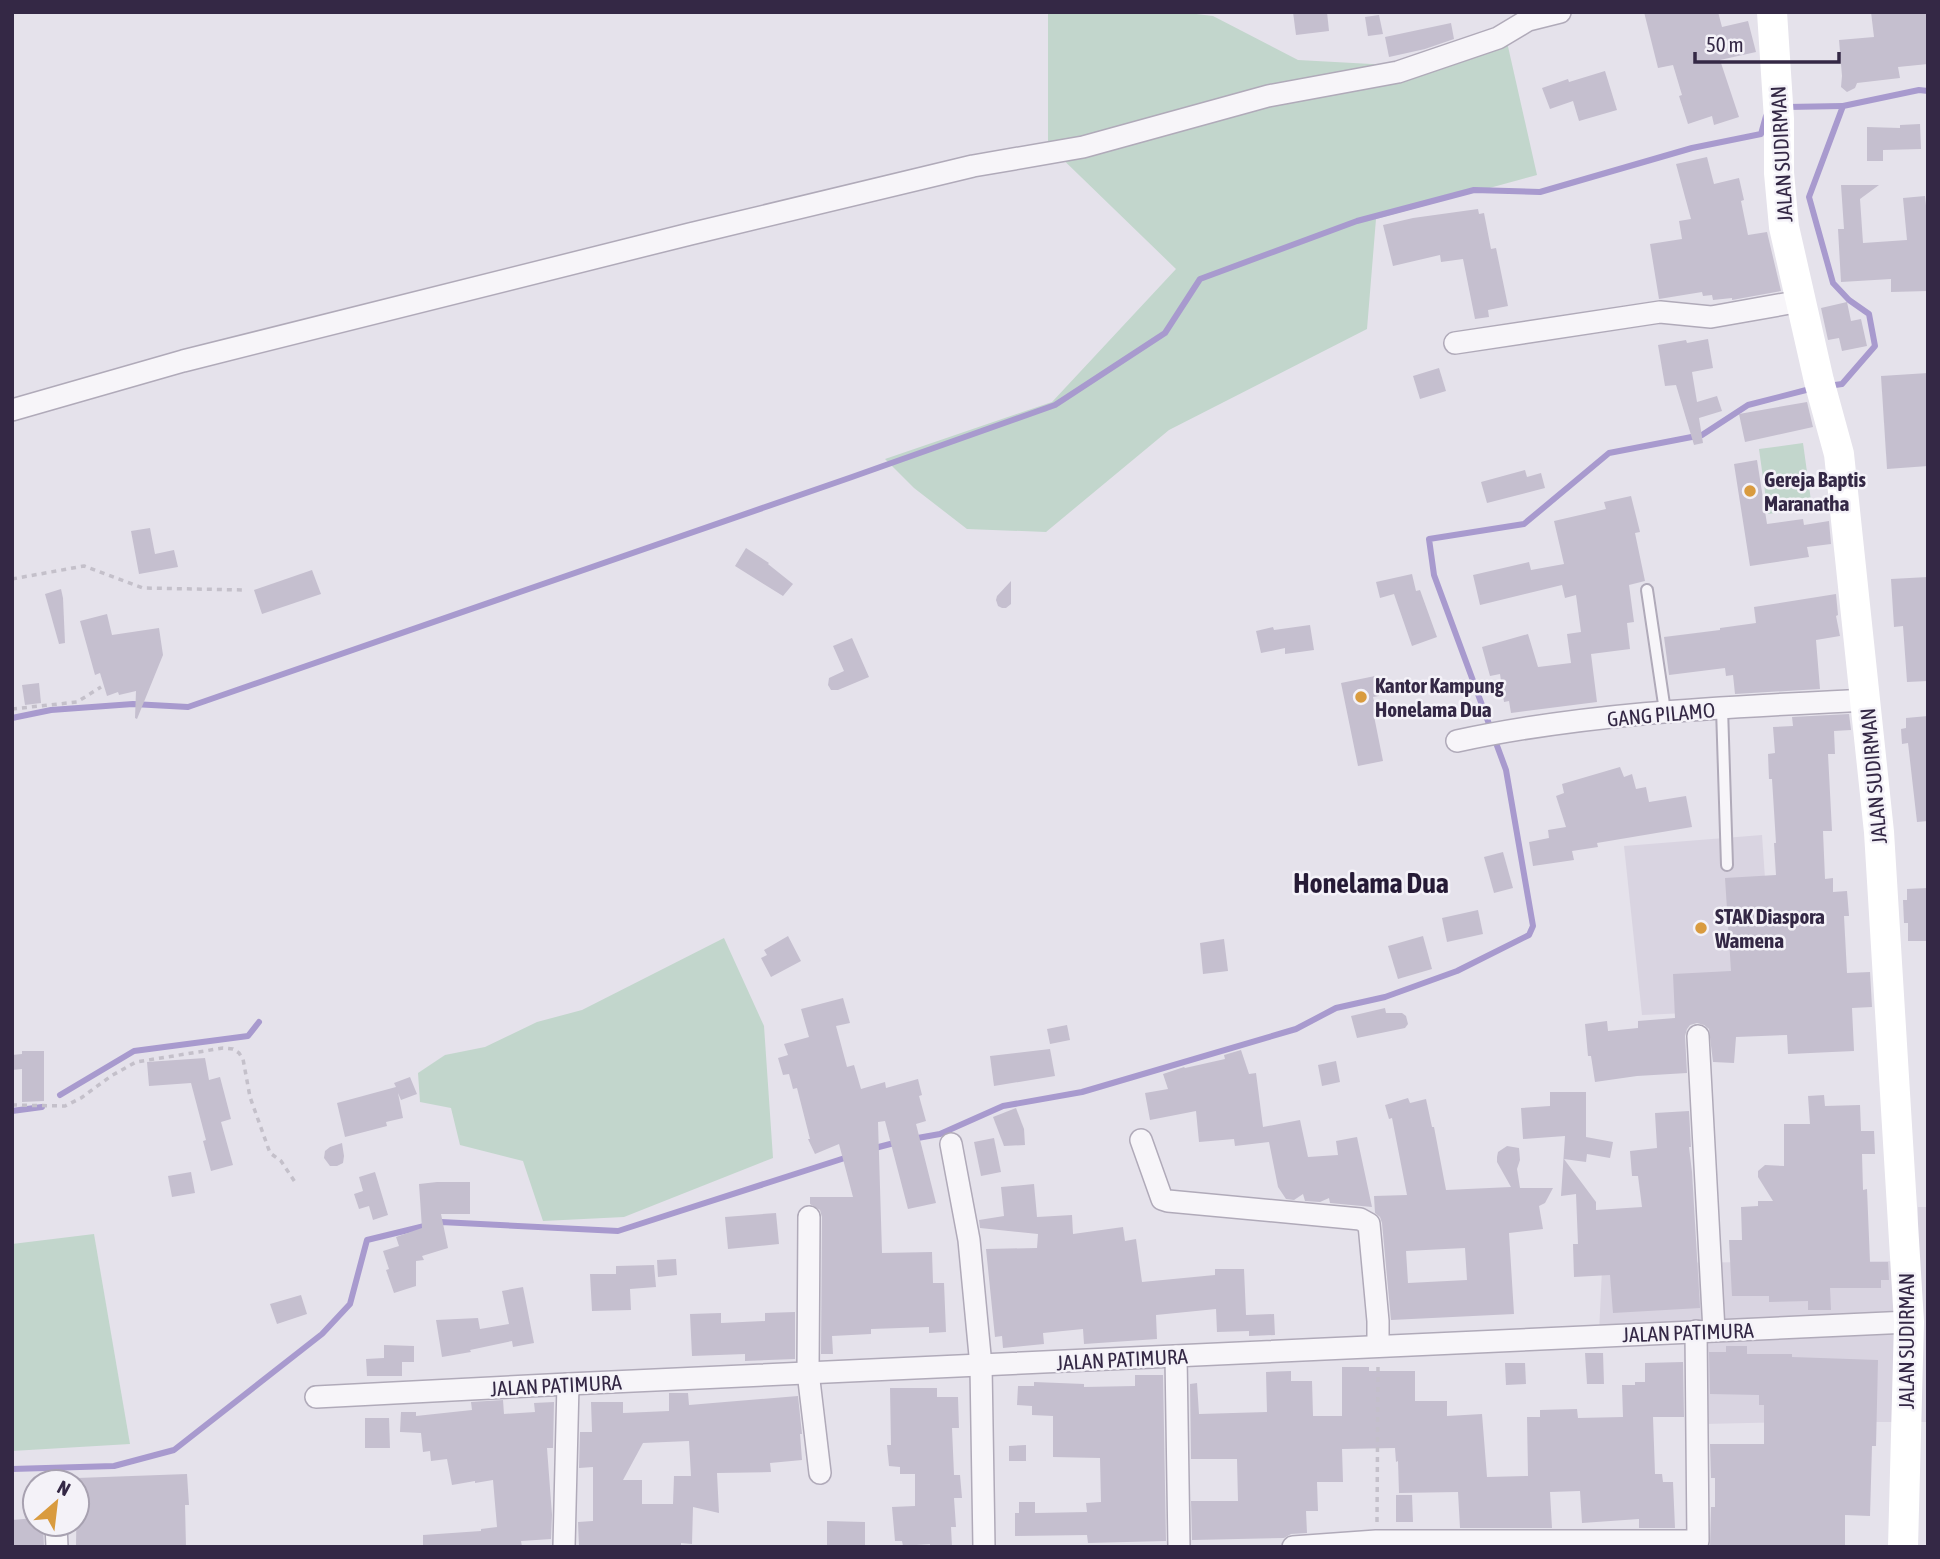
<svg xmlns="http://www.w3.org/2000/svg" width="1940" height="1559" font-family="'Asap Condensed',sans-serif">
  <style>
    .built { fill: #d9d4e1 }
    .green { fill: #c2d6cc }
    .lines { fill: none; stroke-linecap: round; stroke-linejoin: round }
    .stream { stroke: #a89ace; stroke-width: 6 }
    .building { fill: #c5bfcf; fill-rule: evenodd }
    .lane-casing { stroke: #b0aab9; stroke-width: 14 }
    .street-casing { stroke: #b0aab9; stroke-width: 24 }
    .path { stroke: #c4c0ca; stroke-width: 3.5; stroke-dasharray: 5 5; stroke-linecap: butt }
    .lane { stroke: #f7f5f9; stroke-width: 10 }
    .street { stroke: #f7f5f9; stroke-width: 21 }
    .secondary { stroke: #fff; stroke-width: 30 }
    .poi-dot { fill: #d99b3f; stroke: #f4f2f8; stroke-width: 2.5 }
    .labels { text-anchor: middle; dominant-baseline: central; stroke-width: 5; stroke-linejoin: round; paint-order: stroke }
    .street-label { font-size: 21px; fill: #342845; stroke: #f4f2f8 }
    .poi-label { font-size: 21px; font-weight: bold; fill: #342845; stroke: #f4f2f8; text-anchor: start }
    .district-label { font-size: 28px; font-weight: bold; fill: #261b36; stroke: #f4f2f8 }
  </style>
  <rect width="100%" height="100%" fill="#e5e2eb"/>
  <g class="built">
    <path d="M1762,835l12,174 -132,6 -18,-169z"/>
    <path d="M1918,1207h10v215h-131l-93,2 2,-97 -107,6 3,-64 10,-6 305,-2z"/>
  </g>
  <g class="green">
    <path d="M1048,12h132l33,4 85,44 92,5 117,-23 30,133 -161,44 -9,110 -198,101 -123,102 -79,-3 -53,-41 -29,-29 167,-57 124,-133 -128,-124z"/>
    <path d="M1803,443l9,65 -44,6 -9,-65z"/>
    <path d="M724,938l40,88 9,132 -149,59 -81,4 -20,-60 -63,-16 -9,-37 -31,-6 -2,-29 27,-18 40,-8 52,-25 45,-12z"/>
    <path d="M94,1234l36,210 -118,7v-207z"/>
  </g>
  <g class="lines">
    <g class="stream">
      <path d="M1787,107l56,-1"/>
      <path d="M1828,386l14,-2 33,-38 -6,-32 -20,-14 -16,-17 -24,-86 34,-91 76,-16 9,1"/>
      <path d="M12,718l39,-8 82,-6 55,3 664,-230 203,-72 110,-72 35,-54 157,-58 117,-31 66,2 152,-44 69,-14 5,-18"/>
      <path d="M60,1095l74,-44 114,-15 11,-14"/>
      <path d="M12,1111l30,-4"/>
      <path d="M912,1139l28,-5 63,-28 79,-14 214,-63 40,-21 49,-11 72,-26 72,-36 4,-9 -27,-156 -72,-195 -5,-36 95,-15 85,-71 93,-18 46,-30 66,-17"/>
      <path d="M871,1149l27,-7"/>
      <path d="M12,1469l102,-3 60,-16 148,-116 28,-30 17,-64 74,-18 177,9 233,-75"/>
    </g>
  </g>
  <g class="building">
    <path d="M1293,12h34l2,19 -33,4z"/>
    <path d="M1644,12h74l4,15 26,-6 8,31 -36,8 19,57 -25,8 -2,-9 -24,8 -9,-28 3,-1 -9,-30 -15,3z"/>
    <path d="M1871,12h57v52l-30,3 2,11 -43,5 -2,5 -8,4 -6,-5 1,-11 -3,-36 35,-3z"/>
    <path d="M1379,15l4,19 -15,2 -3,-19z"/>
    <path d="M1451,23l3,16 -29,10 -36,8 -4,-20z"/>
    <path d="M1605,71l12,39 -38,11 -6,-20 -23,8 -8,-21 26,-9 1,3z"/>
    <path d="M1920,124l1,25 -38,1v11h-16v-34l33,1v-3z"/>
    <path d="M1707,157l7,27 25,-6 5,22 -3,1 7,34 19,-3 14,59 -49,9v-2l-19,2 -1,-5 -9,1 -1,-4 -43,7 -9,-55 32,-5 -3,-18 12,-2 -15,-55z"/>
    <path d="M1841,185h38l-19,14 3,44 44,-3 -4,-42 22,-2 3,28v67l-37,1v-13l-50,3 -3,-53h6z"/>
    <path d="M1478,209l1,5 5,-1 7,36 5,-1 12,58 -20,4 1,7 -14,2 -12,-60 -22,3 -1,-7 -47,11 -10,-41 30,-7z"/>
    <path d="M1847,302l4,19 10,-2 6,27 -25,5 -3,-13 -11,2 -7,-32z"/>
    <path d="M1708,339l5,29 -21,4 5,30 20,-6 5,15 -23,7 4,25 -9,2 -18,-60 -11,1 -7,-41 28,-5 1,3z"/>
    <path d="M1439,368l7,23 -26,8 -7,-23z"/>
    <path d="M1928,373v93l-41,3 -6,-93z"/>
    <path d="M1807,402l6,25 -68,15 -6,-28z"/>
    <path d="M1757,460l10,64 36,-5 1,6 25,-4 2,23 -24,3 2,10 -59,9 -16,-102z"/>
    <path d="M1525,470l2,7 14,-4 4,15 -58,15 -6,-21z"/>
    <path d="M1631,496l9,36 -5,1 10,48 -16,4 5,37 -7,1 3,26 -39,5 6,48 -86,11 -2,-12 -5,1 -4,-28 -10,2 -8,-29 46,-13 10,33 33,-4 -4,-29 14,-2 -5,-37 -11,3 -3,-13 -82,20 -7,-30 56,-13 2,8 33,-6 -10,-43 52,-12 -2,-7z"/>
    <path d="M150,528l5,26 19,-4 4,17 -39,7 -8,-43z"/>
    <path d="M746,548l23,15 -1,1 25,20 -10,12 -48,-30z"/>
    <path d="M312,570l9,24 -59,20 -8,-24z"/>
    <path d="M1412,574l4,17 4,-1 17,47 -25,9 -18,-52 -14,4 -4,-16z"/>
    <path d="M1928,577v104l-21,1 -4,-56 -9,1 -3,-48z"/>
    <path d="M1011,581v23l-5,4h-4l-4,-2 -2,-6 1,-4z"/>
    <path d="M61,589l2,9 2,45 -6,1 -14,-50z"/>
    <path d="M1836,594l2,21 -2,1 4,20 -24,4 4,49 -85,5 -2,-19 -7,1 -1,-8 -56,7 -5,-38 56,-7v-2l36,-5 -2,-16z"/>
    <path d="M107,614l5,21 47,-7 4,27 -26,64 -2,-1 1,-27 -17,4 -1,-3 -11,4 -7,-23 -5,2 -15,-54z"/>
    <path d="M1310,625l4,25 -29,4v-6l-24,5 -5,-22 17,-4 1,3z"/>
    <path d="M852,638l17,39 -31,13h-7l-3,-5 1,-7 15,-7 -11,-25z"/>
    <path d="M1375,676l4,20 -6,1 4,18 -3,1 9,45 -25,5 -17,-83z"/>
    <path d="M39,683l2,20 -16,2 -3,-20z"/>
    <path d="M1849,714l2,16 -17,1 1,23h-7l4,77h-9l2,48 8,-1v14l14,-1 2,25h-5l3,57 23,-1 2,35 -20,1 2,43 -66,3 -1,-19 -51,2 -2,26 -21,-1 -4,-33 -5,-4 -7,-2 -7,2 -3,4 -2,7 2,37 -50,3 -42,6 -4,-26h-3l-3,-32 22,-3 1,10 30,-3v-7l37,-3 -2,-44 58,-3 -6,-93 51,-3 -2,-32h2l-4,-64h-3l-1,-25 7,-1 -2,-26 20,-1 -1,-9z"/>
    <path d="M1928,716v105l-11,1 -9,-79 -6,1 -1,-15 5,-1v-10z"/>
    <path d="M1620,767l4,10 8,-3 4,15 10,-2 3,15 37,-6 6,31 -95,16 1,4 -26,4 2,9 -41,6 -4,-24 20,-4 -1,-8 18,-3 -10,-31 8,-3 -2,-9z"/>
    <path d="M1503,852l10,36 -19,5 -10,-36z"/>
    <path d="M1928,888v53h-20v-18h-4l-1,-23h4v-11z"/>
    <path d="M1478,910l5,24 -36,8 -5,-24z"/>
    <path d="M788,936l13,25 -30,16 -10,-19 6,-3 -3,-5z"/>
    <path d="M1423,936l9,33 -34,10 -10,-33z"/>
    <path d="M1224,939l4,32 -25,3 -3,-31z"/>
    <path d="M843,998l7,25 -14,3 11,41 7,-2 7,24 24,-7 1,6 32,-9 4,16 -3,1 7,25 -10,3 20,79 -28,6 -23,-88 -7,1 4,131 50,-1 1,31h11l2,49 -17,1v-6l-58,2v5l-39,2 1,18h-12l1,-137 -2,-7 -10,-6v-7h43l-14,-53 -24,10 -7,-15h2l-13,-51 -4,1 -4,-15 -6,1 -5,-17 10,-3 -4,-11 25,-7 -8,-28z"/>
    <path d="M1385,1008l1,5h16l4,3 2,8 -3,4 -48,10 -6,-22z"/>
    <path d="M1067,1025l3,15 -20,4 -3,-15z"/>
    <path d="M1050,1049l5,27 -61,10 -4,-30z"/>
    <path d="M1241,1050l8,24 7,-1 7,54 37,-7 8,37 30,-2 -2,-14 21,-4 15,70 -42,-4 -1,-5 -9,4 -15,-1 -2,-7 -9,6 -8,-1 -8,-12 -9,-45 -34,4 -1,-7 -35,3 -3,-31 -46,9 -5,-27 23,-4 -5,-15 21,-7 1,1 40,-9 -1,-4z"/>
    <path d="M22,1051h22v50l-22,1v-33l-10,1v-15l10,-1z"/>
    <path d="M205,1058l4,22 11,-3 11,42 -10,3 12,43 -22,6 -8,-30 3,-1 -15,-57 -42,3 -2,-24z"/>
    <path d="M1336,1061l4,21 -18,4 -4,-21z"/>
    <path d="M410,1077l7,17 -16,6 -3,-7 5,25 -17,4 1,4 -42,11 -8,-34 59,-16 -2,-4z"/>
    <path d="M1550,1092h36v45l27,5 -3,16 -23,-4 -1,8 -22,-3 32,43v8l46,-3 -4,-31h-6l-2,-25 27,-3 -2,-35 34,-2 2,36h-2l3,25 8,136 -87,5 -3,-38 -36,2 -1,-33h5l-2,-50 -15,2 4,-60 -42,3 -2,-31 29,-2z"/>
    <path d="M1824,1095l1,11 35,-1 1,26h13l1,23h-13l1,36 4,-1 3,73h18l1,18h-8v8h-51l1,22h-23v-9l-39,1v-6h-37l-3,-56h13l-1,-33 17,-1v-5h15l-15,-24v-6l7,-6 19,1v-42h26l-2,-28z"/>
    <path d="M1408,1098l2,5 16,-4 6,28h2l12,63 65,-3 -14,-25v-5l1,-5 9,-6 12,2 1,12 -3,9 3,19h33l-8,15 -6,3 4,23 -34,4 5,81 -123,6 -9,-97 -2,-6 -5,-4 -1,-17 33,-1 -15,-77 -3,1 -4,-14zM1465,1248l2,32 -59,3 -2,-32z"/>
    <path d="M1016,1108l8,21 1,16 -21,1 -11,-29z"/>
    <path d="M994,1138l7,34 -20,4 -7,-34z"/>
    <path d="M342,1143l2,13 -1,7 -6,3h-7l-6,-8 1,-7 5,-4z"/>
    <path d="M191,1172l4,21 -23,4 -4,-21z"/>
    <path d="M375,1172l13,43 -15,5 -4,-14 -10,3 -5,-15 9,-3 -4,-14z"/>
    <path d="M437,1182h33v32h-29l7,34 -26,8 2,4 -8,1v25l-22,7 -8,-23 3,-1 -6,-18 16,-5 -3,-9 26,-9 -3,-44z"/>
    <path d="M1034,1184l3,33 35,-2 1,19 50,-7 2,14 11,-2 6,43 73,-7v-6h29l2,46 28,-1 1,21 -26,1v-5l-32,1 -1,-23 -60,6 1,24 -73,5 -1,-15 -40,4 1,11 -41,4 -1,-12 -7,1 -9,-88 51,-1 1,-14 -58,-6 -1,-8 25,-4 -3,-29z"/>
    <path d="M776,1213l3,31 -51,5 -3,-32z"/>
    <path d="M676,1259l1,16 -19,2 -1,-17z"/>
    <path d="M654,1265l2,22 -26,2 1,21 -39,1 -2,-37h26v-8z"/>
    <path d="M523,1287l11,56 -21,4 -1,-6 -42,9 1,2 -29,5 -6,-37 42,-2 2,11 29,-5 -7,-33z"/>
    <path d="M301,1295l6,19 -30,10 -7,-20z"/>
    <path d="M795,1312v47l-50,2v-7l-53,2 -2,-42 31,-1v10l44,-2v-8z"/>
    <path d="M384,1345l30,1v16h-12v14h-35l-1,-17 18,-1z"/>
    <path d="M1726,1346h21v8h45v3l86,3 -2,86h-4l-2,70 -25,-1v32h-135l1,-40h4v-29h-4l-1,-34h54v-39h-5v-10l-49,-1 -1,-42h17z"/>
    <path d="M1585,1353h18l1,31h-17z"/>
    <path d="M1683,1362l1,55h-31l2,57h7l1,8h10l2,46h-36v-9l-57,4 -2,-32 -30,1 2,36h-92l-2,-36 -59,1 -1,-32 -2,1 -1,-14 -53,1 1,33h-26l1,29h-12l1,22 -16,1 -7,4 -92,2 -1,-39h47l-1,-42h-46l-1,-75 7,-1 2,31 68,-2 -1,-40 25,-1v10h21l1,35h29v-49h27v4h46v30h32v15l35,-2 5,63 41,-1 -1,-59h13v-7l37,-1 1,9 45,-1 -1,-32h13v-3h10v-19z"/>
    <path d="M1505,1363h20l1,21 -20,1z"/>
    <path d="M1135,1375h28l3,166 -78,2 -1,-8 -72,1v-23h4v-11h16v11l52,-1 -1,-9 15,-1 -1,-44 -47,-1v-41l-21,-1v-9l-15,-1 1,-19h16v-4l50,2v3l51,-1z"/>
    <path d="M890,1388h47v9h21l1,31h-7l2,47h6l2,23h-8l2,29h-5l1,20h-22v-3l-27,2 -1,-5h-7l-3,-34 23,-1v-32h-15v-7l-11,-1 -2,-21h4z"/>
    <path d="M669,1393h19l1,12 109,-9 4,38h-2l2,26 -32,3 1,9 -54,1 2,40 -26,-6 -1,37 -11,-1v4h-102l-1,-25 15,-1v-54l-14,1 1,-36h12l-1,-30h32v11l46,-2zM689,1441l2,35h-17l-1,28h-31v-24h-19l20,-37z"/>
    <path d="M503,1400l1,14 31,-2 -1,-9 20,-1 -1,46h-6l5,67 -1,24 -30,2 1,6h-99v-12l58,-4v-2l16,-2 -4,-47 -18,3v-2l-23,4 -5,-26 -16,2 -1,-10 -7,1 -2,-19 -21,-1 1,-20h15v4l56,-6 -1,-8z"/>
    <path d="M365,1418h24l1,30h-25z"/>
    <path d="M1026,1445v16h-17v-15z"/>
    <path d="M187,1474l2,31h-4l1,42h-110l1,-69z"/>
    <path d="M1396,1495h16l1,27h-17z"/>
    <path d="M35,1518v6h8l1,23h-32v-27z"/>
    <path d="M827,1521l38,1v25h-38z"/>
  </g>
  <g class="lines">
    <g class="lane-casing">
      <g id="lane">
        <path d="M1647,590l18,121"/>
        <path d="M1722,708l5,157"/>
      </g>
    </g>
    <g class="street-casing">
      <g id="street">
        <path d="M1455,343l205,-31 51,5 90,-16"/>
        <path d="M12,410l171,-49 507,-127 283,-68 110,-19 185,-51 130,-24 100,-34 30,-18 32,-8"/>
        <path d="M1457,741c134,-29 273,-34 409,-41"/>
        <path d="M1698,1036l16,295"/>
        <path d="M1141,1140l21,59 6,2 192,18 9,5 9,97v25"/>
        <path d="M951,1144l18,96 12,126 3,181"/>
        <path d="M809,1217l-1,155 12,101"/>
        <path d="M1176,1356l3,191"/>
        <path d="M316,1397l252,-13 1341,-62"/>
        <path d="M56,1524l1,23"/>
        <path d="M564,1547l4,-163"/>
        <path d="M1293,1547l83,-6h322l-2,-210"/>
      </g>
    </g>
    <g class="path">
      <path d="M12,579l72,-13 59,22 101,2"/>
      <path d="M12,709l65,-7 24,-15"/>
      <path d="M12,1105l53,1 16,-8 30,-22 25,-14 87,-14 10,1 6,4 4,6 7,38 20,56 11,8 16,24"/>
      <path d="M1377,1522l1,-156"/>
    </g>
    <use href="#lane" class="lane"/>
    <use href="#street" class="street"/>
    <path class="secondary" d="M1772,12l7,107v54l5,54 35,154 20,73 40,378 30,490 -6,225"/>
  </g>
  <g class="poi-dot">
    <circle cx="1750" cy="491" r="7"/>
    <circle cx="1361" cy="697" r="7"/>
    <circle cx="1701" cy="928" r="7"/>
  </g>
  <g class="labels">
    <g class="street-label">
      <text transform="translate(1781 154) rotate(-93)">JALAN SUDIRMAN</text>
      <text transform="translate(1661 714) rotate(-5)">GANG PILAMO</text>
      <text transform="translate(1873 776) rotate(-95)">JALAN SUDIRMAN</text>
      <text transform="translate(1688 1332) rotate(-2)">JALAN PATIMURA</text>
      <text transform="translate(1906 1341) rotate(-90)">JALAN SUDIRMAN</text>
      <text transform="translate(1122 1359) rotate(-3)">JALAN PATIMURA</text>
      <text transform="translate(556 1385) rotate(-3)">JALAN PATIMURA</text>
    </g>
    <g class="poi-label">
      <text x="1764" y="479">Gereja Baptis<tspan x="1764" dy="24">Maranatha</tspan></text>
      <text x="1375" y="685">Kantor Kampung<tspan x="1375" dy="24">Honelama Dua</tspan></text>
      <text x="1715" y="916">STAK Diaspora<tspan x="1715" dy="24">Wamena</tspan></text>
    </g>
    <g class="district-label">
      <text x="1371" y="883">Honelama Dua</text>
    </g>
  </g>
  <rect width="1940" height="1559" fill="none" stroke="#342845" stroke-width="28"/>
  <g transform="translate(56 1503) rotate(28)"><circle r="33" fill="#f4f2f8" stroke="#a7a1b0" stroke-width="2"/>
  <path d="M0-5L12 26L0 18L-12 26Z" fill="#d99b3f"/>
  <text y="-10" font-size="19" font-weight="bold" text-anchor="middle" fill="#342845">N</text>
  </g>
  <path d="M1695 52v10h144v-10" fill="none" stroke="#342845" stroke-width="3.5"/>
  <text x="1706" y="52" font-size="21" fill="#342845" stroke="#f4f2f8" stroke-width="5" paint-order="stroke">50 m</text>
</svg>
